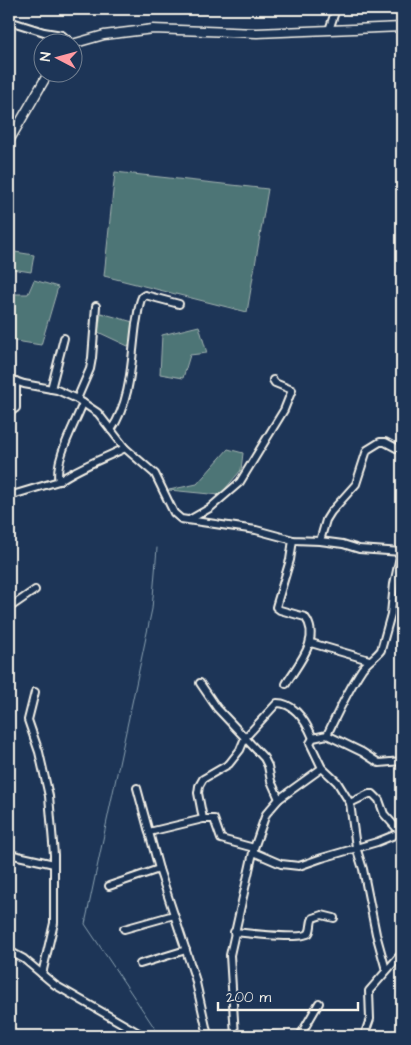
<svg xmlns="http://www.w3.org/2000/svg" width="411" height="1045" font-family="'Architects Daughter',sans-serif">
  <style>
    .green { fill: #4e7476; stroke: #a1b2af }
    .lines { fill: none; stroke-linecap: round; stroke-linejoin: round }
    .stream { stroke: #8aa1b0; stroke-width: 1 }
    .minor-casing { stroke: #f4f1e8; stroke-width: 10 }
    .major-casing { stroke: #f4f1e8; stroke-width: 11 }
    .minor { stroke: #1d3557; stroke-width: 6 }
    .major { stroke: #1d3557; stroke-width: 8 }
  </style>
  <rect width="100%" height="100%" fill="#1d3557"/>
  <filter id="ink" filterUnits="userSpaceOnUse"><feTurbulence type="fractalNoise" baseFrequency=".02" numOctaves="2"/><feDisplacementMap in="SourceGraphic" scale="10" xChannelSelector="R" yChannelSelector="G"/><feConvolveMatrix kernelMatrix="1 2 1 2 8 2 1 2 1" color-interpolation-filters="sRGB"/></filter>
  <g filter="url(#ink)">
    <g class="green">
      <path d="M115,172l153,17 -21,123 -143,-36z"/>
      <path d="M15,252l19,3 -3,17 -19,-3z"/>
      <path d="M34,280l24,7 -17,58 -32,-5 1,-46h18z"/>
      <path d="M101,313l32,9 -3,25 -32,-15z"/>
      <path d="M199,326l8,27 -17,2 -7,23 -23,-4 2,-39z"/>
      <path d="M228,449l15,4 -2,17 -21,25 -51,-5 28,-6z"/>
    </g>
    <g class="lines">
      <path class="stream" d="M157,548l-5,61 -67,315 75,112"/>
      <g class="minor-casing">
        <g id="minor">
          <path d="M9,21l35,11 18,3 8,7"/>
          <path d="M329,30l7,-21"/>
          <path d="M9,379l15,5 33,6 20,9 21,14 27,35 30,26 19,39 7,6 75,11 37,10 27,1 23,3 16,5 43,3"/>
          <path d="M51,389l13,-51"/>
          <path d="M77,399l13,-30 2,-11 4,-52"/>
          <path d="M83,403c-7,19 -30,59 -24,78 20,-14 44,-22 66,-33"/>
          <path d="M9,413l7,-5v-27"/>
          <path d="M111,430c21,-31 20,-70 25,-106 2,-8 2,-19 6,-27l3,-2 34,9"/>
          <path d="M9,496l50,-15"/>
          <path d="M189,520l21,-12 30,-26 44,-72 8,-20 -17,-7 -2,-3"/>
          <path d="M320,541l6,-21 5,-8 25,-28 11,-34 13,-8h5l17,9"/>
          <path d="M9,608l26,-18"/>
          <path d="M311,643l58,17"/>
          <path d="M200,683l17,25 47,50 4,8 3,15 8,18"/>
          <path d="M286,684c11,-19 36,-45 19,-67l-25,-7 -4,-3 14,-47 3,-20"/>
          <path d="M35,692l-7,28 11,32 10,44 5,59v68l-12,51"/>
          <path d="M327,735l35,17 17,11 23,-2"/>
          <path d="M322,768l15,14 13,21 6,44 7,22 13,65 10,36"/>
          <path d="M137,788l22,81 36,109 13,58"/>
          <path d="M350,803l19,-9h4l6,6 5,14 16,18"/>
          <path d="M203,819l-5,-26 1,-7 4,-7 26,-15 11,-14 5,-12 32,-35c18,0 30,21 36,35"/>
          <path d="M149,832l54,-13h11l7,20 33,9"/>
          <path d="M253,852l28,12 18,2 23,-8 55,-16 25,-10"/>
          <path d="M9,854l45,10"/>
          <path d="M109,886l50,-17"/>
          <path d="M124,929l50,-14"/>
          <path d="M234,932c11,1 70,8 75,1 3,-4 1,-10 4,-15l9,-3 12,3"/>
          <path d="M9,951l15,8 31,26 89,51"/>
          <path d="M140,964l46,-14"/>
          <path d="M235,1036l-5,-81 24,-107 12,-34 13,-15 43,-31 -12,-25 3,-5 14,-3c11,-23 21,-45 35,-66 6,-8 14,-12 19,-19l10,-36 3,-30 7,-32"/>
          <path d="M236,1036l24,-2 17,2"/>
          <path d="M300,1036l19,-33"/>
          <path d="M364,1036l6,-17 -1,-28 33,-38"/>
        </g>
      </g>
      <g class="major-casing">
        <g id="major">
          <path d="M72,44l32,-9 49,-6 104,4 145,-6"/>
          <path d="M9,141l40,-69"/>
        </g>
      </g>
      <use href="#minor" class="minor"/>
      <use href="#major" class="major"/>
    </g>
  </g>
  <rect width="411" height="1045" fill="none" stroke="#1d3557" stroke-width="30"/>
  <rect x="15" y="15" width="381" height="1015" fill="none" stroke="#f4f1e8" stroke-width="2" filter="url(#ink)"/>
  <g transform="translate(58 58) rotate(276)"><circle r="24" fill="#1d3557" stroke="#738091"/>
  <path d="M0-4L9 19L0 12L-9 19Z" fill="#ff9aa2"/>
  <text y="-8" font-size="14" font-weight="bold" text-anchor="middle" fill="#f4f1e8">N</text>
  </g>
  <path d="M218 1002v8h140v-8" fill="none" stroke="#f4f1e8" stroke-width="2.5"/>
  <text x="226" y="1002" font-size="15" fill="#f4f1e8" stroke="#1d3557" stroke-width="4" paint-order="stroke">200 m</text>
</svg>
